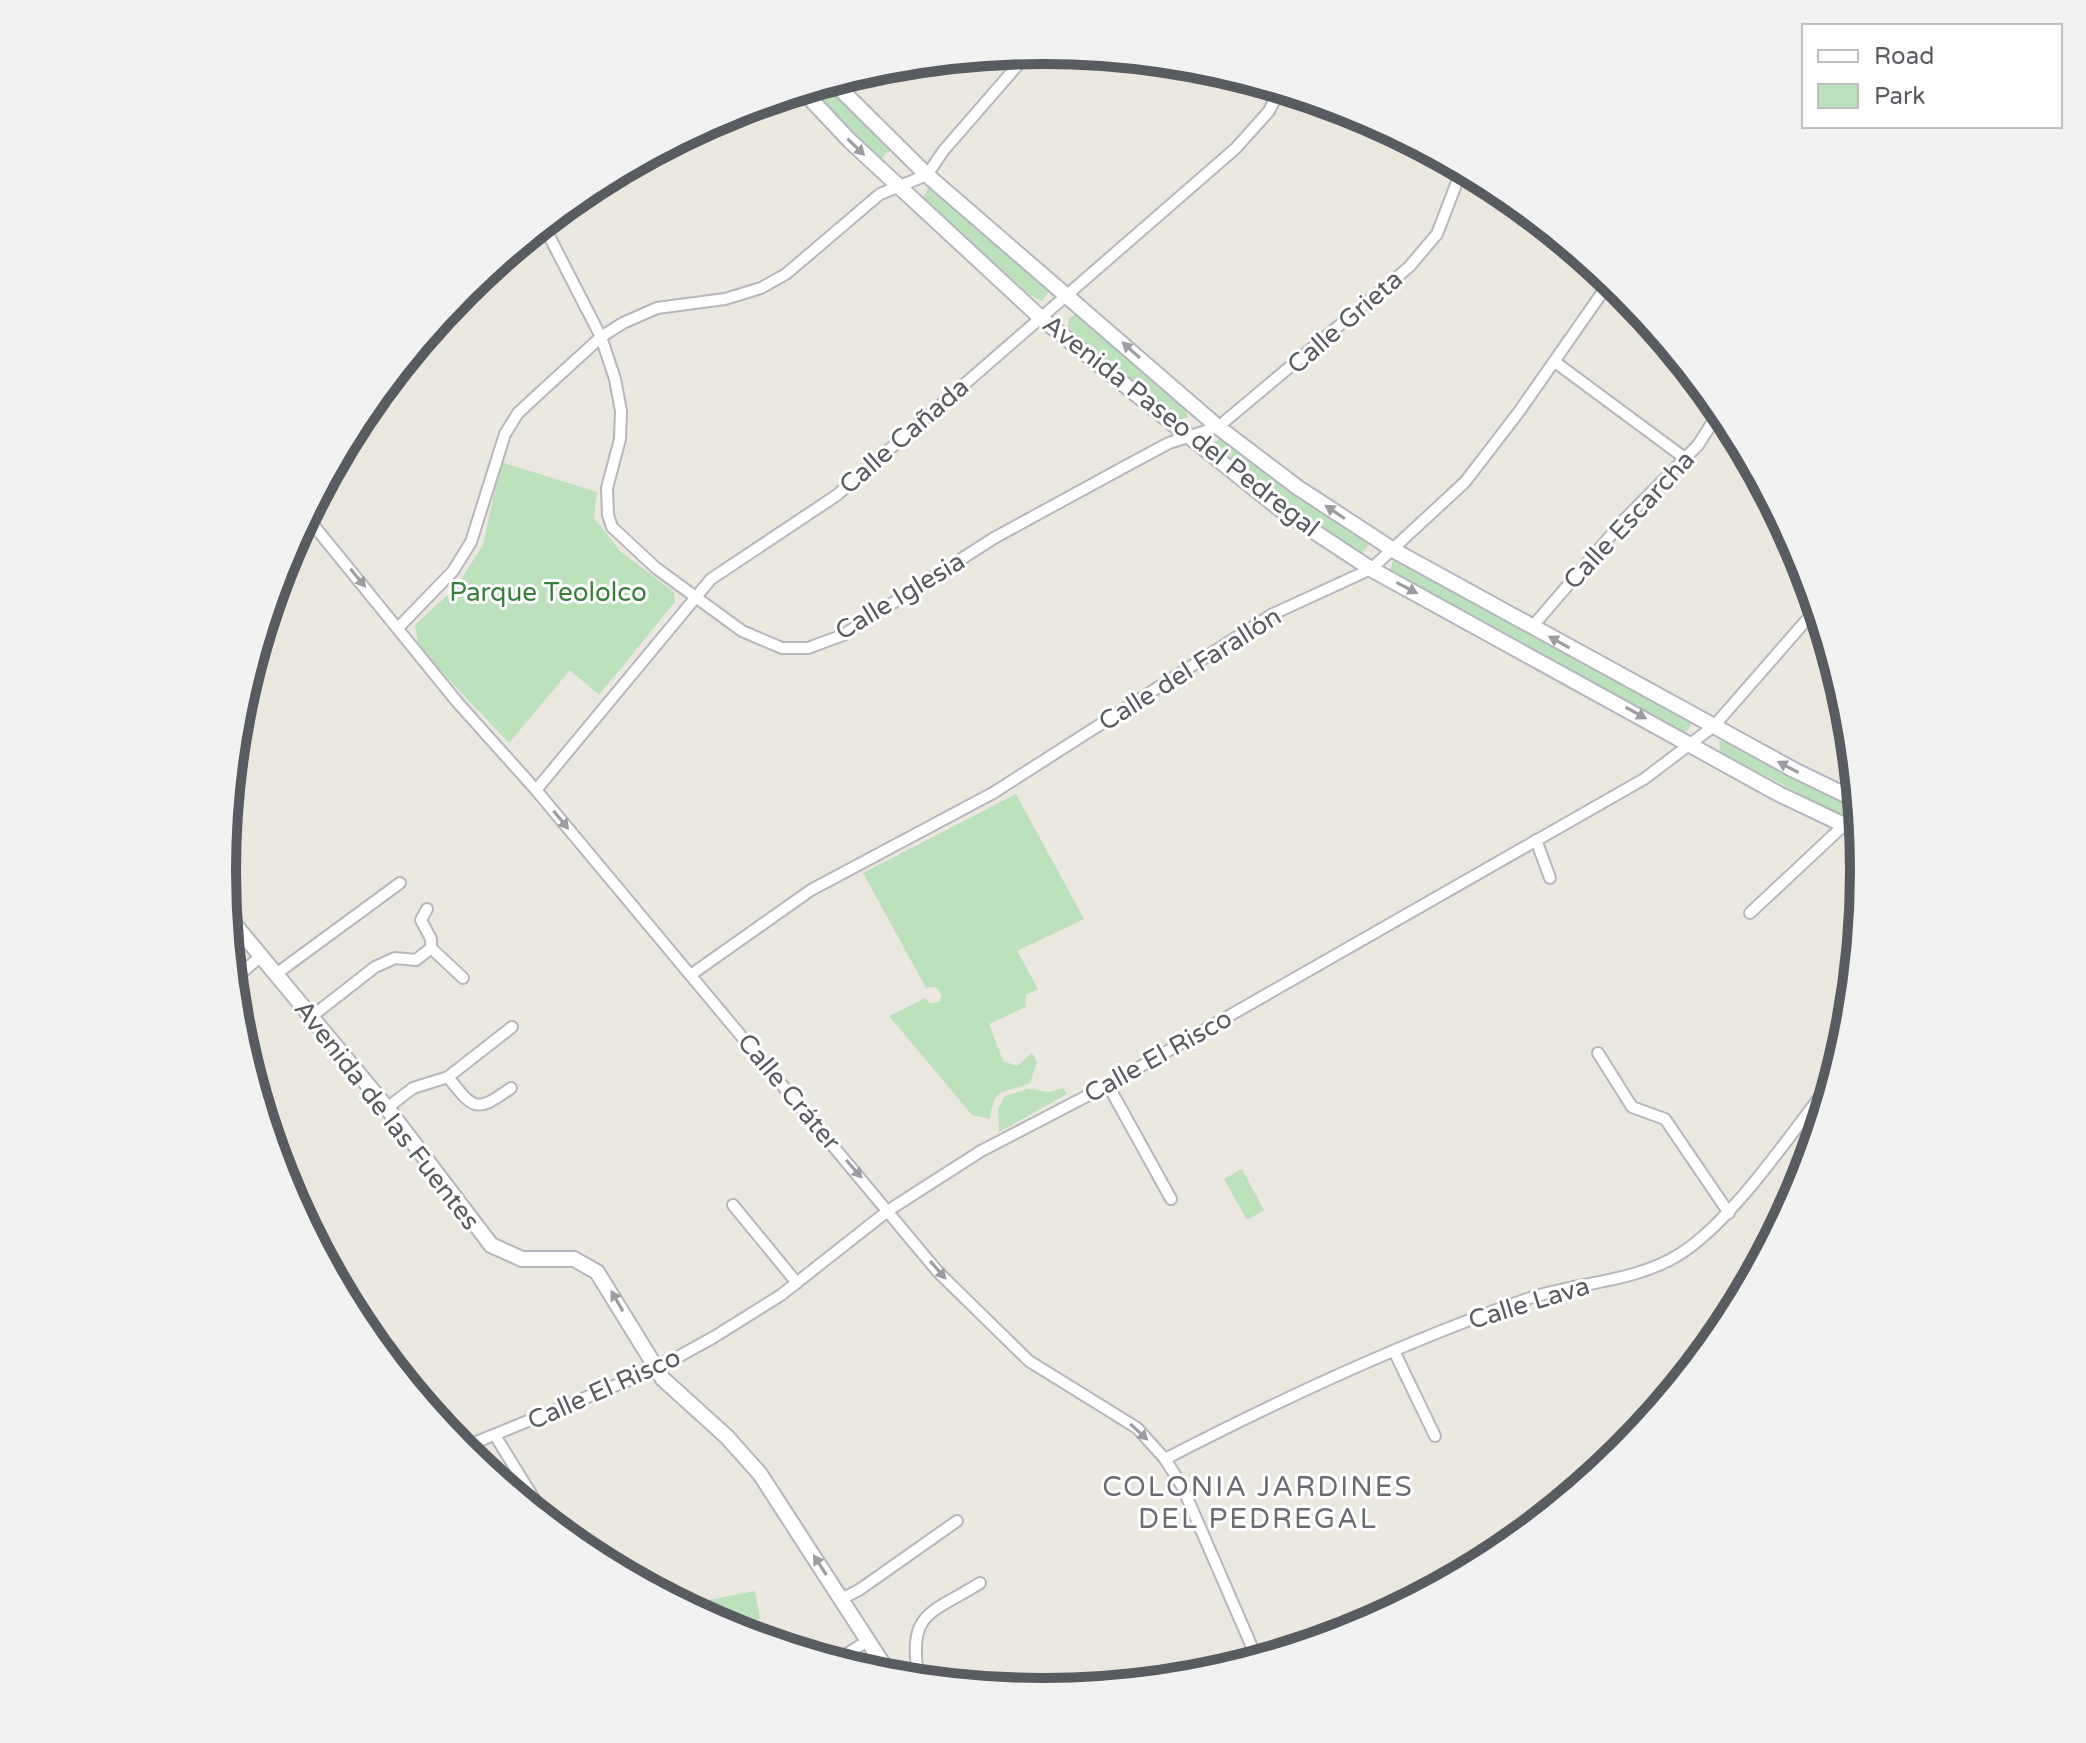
<svg xmlns="http://www.w3.org/2000/svg" width="2086" height="1743" font-family="'Varela Round',sans-serif">
  <style>
    .green { fill: #bde1bd }
    .lines { fill: none; stroke-linecap: round; stroke-linejoin: round }
    .street-casing { stroke: #b5b7bc; stroke-width: 14 }
    .secondary-casing { stroke: #b3b6bc; stroke-width: 18 }
    .street { stroke: #fff; stroke-width: 10 }
    .secondary { stroke: #fff; stroke-width: 14 }
    .oneway { fill: #9b9da0 }
    .labels { text-anchor: middle; dominant-baseline: central; stroke-width: 6; stroke-linejoin: round; paint-order: stroke }
    .street-label { font-size: 26px; fill: #585c60; stroke: #fff }
    .park-label { font-size: 26px; fill: #397e3d; stroke: #fff }
    .neighbourhood-label { font-size: 28px; letter-spacing: 2px; fill: #696d72; stroke: #fff }
    .rim { fill: none; stroke: #585c60; stroke-width: 10 }
  </style>
  <rect width="100%" height="100%" fill="#ebe8e0"/>
  <g class="green">
    <path d="M827,83l64,66 -12,12 -71,-73z"/>
    <path d="M928,188h6l113,98 3,5 -8,10 -12,-6 -103,-91 -4,-6z"/>
    <path d="M1074,315l6,1 105,92 3,9 -10,4 -101,-85 -9,-9 1,-9z"/>
    <path d="M1221,438l142,100 5,7 -4,6 -6,1 -69,-45 -74,-58v-7z"/>
    <path d="M501,462l96,30 -3,26 26,33 54,41 1,10 -76,93 -29,-25 -61,73 -90,-95 -4,-23 41,-38 27,-42z"/>
    <path d="M1393,560l14,3 279,156 5,4 -2,6 -6,4 -293,-162z"/>
    <path d="M1719,741h7l132,68 2,16 -140,-73z"/>
    <path d="M1016,794l68,125 -67,32 21,38 -12,6v12l-37,17 14,37 14,5 15,-13 5,9 -7,21c-26,12 -35,0 -40,36l-18,-4 -83,-99 36,-18 5,5 9,-1 3,-7 -6,-8 -10,1 -63,-115z"/>
    <path d="M1063,1088l4,6 -68,38 -1,-23 7,-13 23,-7 21,3z"/>
    <path d="M1242,1169l22,41 -17,10 -23,-41z"/>
    <path d="M755,1591l5,28 -39,7 -15,-8 -3,-17z"/>
  </g>
  <g class="lines">
    <g class="street-casing">
      <g id="street">
        <path d="M543,224l58,113 14,42 6,32 -1,28 -13,49 1,27 4,12 44,41 86,63 40,17h26l35,-13 151,-97 132,-72 43,-23 49,-16 191,-160 28,-33 25,-65"/>
        <path d="M1611,282l14,9"/>
        <path d="M1555,362l131,97"/>
        <path d="M306,516l152,187 78,87 402,482 91,89 108,67 28,31 17,27 76,175"/>
        <path d="M273,593l25,-46 16,-46"/>
        <path d="M1532,627l92,-107 74,-75 23,-36"/>
        <path d="M398,628l55,-57 18,-29 34,-108 13,-21 26,-24 57,-52 22,-14 34,-15 68,-9 36,-11 25,-14 94,-80 47,-19 17,-25 86,-99"/>
        <path d="M536,790l175,-211 126,-84 399,-347 33,-37 11,-22"/>
        <path d="M1536,840l14,38"/>
        <path d="M427,909l-6,11 10,19v9l32,30"/>
        <path d="M1750,913l94,-88"/>
        <path d="M276,974l124,-91"/>
        <path d="M692,974l119,-84 182,-97 280,-179 98,-45 94,-87 53,-69 93,-133"/>
        <path d="M232,981l29,-25"/>
        <path d="M311,1017l64,-50 20,-9 21,2 15,-12"/>
        <path d="M1598,1053l34,54 33,12 64,94"/>
        <path d="M448,1077c26,33 28,36 63,11"/>
        <path d="M1108,1085l63,114"/>
        <path d="M387,1108l26,-20 35,-11 64,-50"/>
        <path d="M733,1205l64,78"/>
        <path d="M1394,1351l41,85"/>
        <path d="M496,1437l53,86"/>
        <path d="M459,1449l197,-80 58,-32 67,-42 108,-85 92,-59 127,-66 536,-306 70,-53 103,-118"/>
        <path d="M1165,1459c118,-61 240,-118 365,-161 49,-16 106,-16 150,-44 54,-34 114,-125 155,-177"/>
        <path d="M841,1599l18,-9 98,-69"/>
        <path d="M834,1662l35,-22"/>
        <path d="M913,1680l5,-5c-10,-64 13,-61 62,-92"/>
      </g>
    </g>
    <g class="secondary-casing">
      <g id="secondary">
        <path d="M832,81l95,94 291,252 79,60 98,64 399,219 64,31"/>
        <path d="M802,90l48,51 191,177 239,191 91,60 408,225 82,39"/>
        <path d="M226,914l161,194 104,137 31,14h52l23,13 66,107 64,58 33,37 132,204"/>
      </g>
    </g>
    <use href="#street" class="street"/>
    <use href="#secondary" class="secondary"/>
  </g>
  <defs><path id="oneway-solid" d="M-6-.8H1V-3.2L6.5 0L1 3.2V.8H-6Z" transform="scale(2)"/></defs>
  <g class="oneway">
    <use href="#oneway-solid" transform="translate(856 147) rotate(44)"/>
    <use href="#oneway-solid" transform="translate(1131 350) rotate(-138)"/>
    <use href="#oneway-solid" transform="translate(1335 512) rotate(-146)"/>
    <use href="#oneway-solid" transform="translate(358 578) rotate(51)"/>
    <use href="#oneway-solid" transform="translate(1407 588) rotate(28)"/>
    <use href="#oneway-solid" transform="translate(1559 642) rotate(-151)"/>
    <use href="#oneway-solid" transform="translate(1636 713) rotate(29)"/>
    <use href="#oneway-solid" transform="translate(1788 767) rotate(-152)"/>
    <use href="#oneway-solid" transform="translate(561 820) rotate(51)"/>
    <use href="#oneway-solid" transform="translate(854 1169) rotate(49)"/>
    <use href="#oneway-solid" transform="translate(938 1270) rotate(49)"/>
    <use href="#oneway-solid" transform="translate(617 1301) rotate(-120)"/>
    <use href="#oneway-solid" transform="translate(1139 1432) rotate(43)"/>
    <use href="#oneway-solid" transform="translate(820 1565) rotate(-123)"/>
  </g>
  <g class="labels">
    <g class="street-label">
      <text transform="translate(1345 322) rotate(-41)">Calle Grieta</text>
      <text transform="translate(1181 426) rotate(38)">Avenida Paseo del Pedregal</text>
      <text transform="translate(904 436) rotate(-41)">Calle Cañada</text>
      <text transform="translate(1629 520) rotate(-47)">Calle Escarcha</text>
      <text transform="translate(900 596) rotate(-31)">Calle Iglesia</text>
      <text transform="translate(1190 669) rotate(-32)">Calle del Farallón</text>
      <text transform="translate(1158 1056) rotate(-29)">Calle El Risco</text>
      <text transform="translate(789 1092) rotate(50)">Calle Cráter</text>
      <text transform="translate(387 1115) rotate(52)">Avenida de las Fuentes</text>
      <text transform="translate(1529 1303) rotate(-17)">Calle Lava</text>
      <text transform="translate(604 1389) rotate(-24)">Calle El Risco</text>
    </g>
    <g class="park-label">
      <text x="548" y="592">Parque Teololco</text>
    </g>
    <g class="neighbourhood-label">
      <text x="1258" y="1487">COLONIA JARDINES<tspan x="1258" dy="32">DEL PEDREGAL</tspan></text>
    </g>
  </g>
  <path d="M0 0H2086V1743H0ZM236 871a807 807 0 1 1 1614 0a807 807 0 1 1-1614 0Z" fill="#f2f2f2" fill-rule="evenodd"/>
  <path class="rim" d="M236 871a807 807 0 1 1 1614 0a807 807 0 1 1-1614 0Z"/>
  <rect x="1802" y="24" width="260" height="104" fill="#ffffff" stroke="#bcbebf" stroke-width="2"/>
  <rect x="1818" y="50" width="40" height="12" fill="#ffffff" stroke="#bcbebf" stroke-width="2"/>
  <text x="1874" y="64" font-size="24" fill="#585c60">Road</text>
  <rect x="1818" y="84" width="40" height="24" fill="#bde1bd" stroke="#bcbebf" stroke-width="2"/>
  <text x="1874" y="104" font-size="24" fill="#585c60">Park</text>
</svg>
